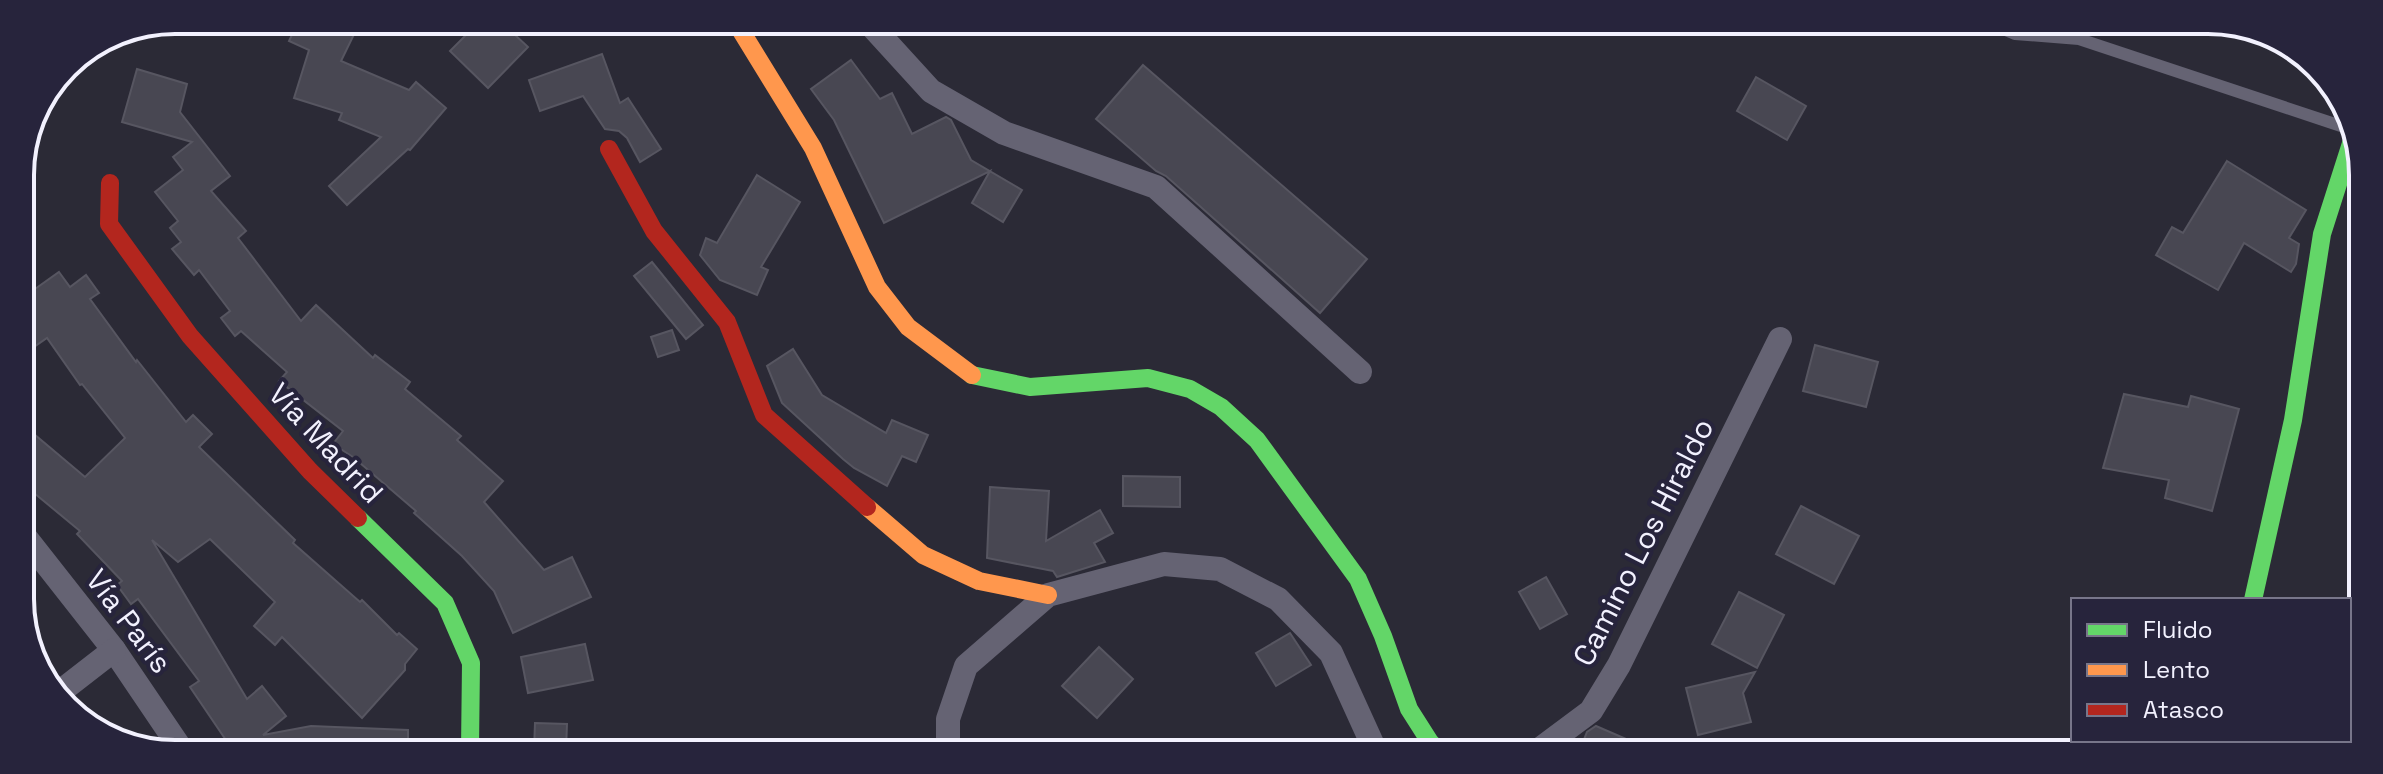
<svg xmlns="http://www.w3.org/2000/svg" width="2383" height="774" font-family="'Space Grotesk',sans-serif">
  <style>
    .building { fill: #484752; stroke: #575661; stroke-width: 2 }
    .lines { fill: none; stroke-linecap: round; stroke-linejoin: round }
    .lane { stroke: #656373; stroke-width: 12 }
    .street { stroke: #656373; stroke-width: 24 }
    .fast { stroke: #63d668; stroke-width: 18 }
    .slow { stroke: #ff974d; stroke-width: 18 }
    .jam { stroke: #b3261e; stroke-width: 18 }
    .labels { text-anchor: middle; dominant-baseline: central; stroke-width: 8; stroke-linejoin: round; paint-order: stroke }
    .street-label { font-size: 30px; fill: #f2f1fe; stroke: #27243c }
    .rim { fill: none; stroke: #f2f1fe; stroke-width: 4 }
  </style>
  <rect width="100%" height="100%" fill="#2b2a36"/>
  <g class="building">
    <path d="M299,20h62l-20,41 68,29 7,-8 30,26 -36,42 -2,-1 -61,56 -18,-19 52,-49 -42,-17 3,-7 -48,-15 15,-48 -20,-9z"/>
    <path d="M480,21h20l28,26 -40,41 -38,-37z"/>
    <path d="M602,54l18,49 8,-5 33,51 -21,13 -13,-24 -8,-7 -14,-2 -22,-33 -43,15 -11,-31z"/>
    <path d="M851,60l29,39 12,-6 20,41 34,-17 5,3 20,40 51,30 -19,32 -31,-19 18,-32 -106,52 -50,-103 -23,-31z"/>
    <path d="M1143,65l224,194 -47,54 -154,-137 -10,-5 -60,-52z"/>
    <path d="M137,69l50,15 -7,28 50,64 -19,15 35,40 -8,7 63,83 15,-16 57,53 2,-3 35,27 -5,7 56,47 -4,4 46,41 -19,21 60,68 28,-13 19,40 -78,36 -19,-42 -32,-35 -48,-43 2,-2 -63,-54 -20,-13 10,-13 -64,-50 8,-9 -46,-41 -6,5 -14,-18 9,-7 -31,-41 -5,5 -22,-26 9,-7 -11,-14 8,-7 -23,-29 28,-22 -10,-13 19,-15 -70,-20z"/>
    <path d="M1756,77l50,29 -19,34 -50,-29z"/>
    <path d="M2227,161l79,49 -17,28 10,6 -3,20 -5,8 -47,-29 -26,47 -62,-35 16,-28 11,6z"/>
    <path d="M757,175l43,27 -39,65 7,3 -11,25 -37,-15 -20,-25 6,-17 11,5z"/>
    <path d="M652,262l51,63 -17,14 -52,-63z"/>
    <path d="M59,272l11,15 16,-12 13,18 -9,6 46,63 1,-2 49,62 7,-7 19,19 -13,13 96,93 -2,3 67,59 2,-2 35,35 2,-2 18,16 -12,15v6l-43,48 -80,-81 -7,8 -21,-19 21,-24 -65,-63 -32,23 -26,-22 95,159 15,-13 24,30 -23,19 48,-9 97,4v19h-157v-4l-5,4h-14l-42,-62 9,-6 -61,-82 -7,5 -14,-19 5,-4 -45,-47 3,-3 -58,-48v-59l63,53 40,-39 -43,-54 -2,1 -33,-47 -26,18v-57z"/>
    <path d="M672,330l7,20 -21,7 -7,-20z"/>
    <path d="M1815,345l63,17 -12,45 -63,-16z"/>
    <path d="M793,349l29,46 64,38 6,-13 36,15 -12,27 -14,-6 -15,30 -33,-18 -11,-9 -61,-56 -15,-37z"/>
    <path d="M2124,394l64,13 3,-11 48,13 -27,102 -47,-13 4,-18 -66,-12z"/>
    <path d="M1123,476l57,1v30l-57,-1z"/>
    <path d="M990,487l59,4 -3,50 54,-31 13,23 -19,10 11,19 -48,15 -4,-6 -66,-13z"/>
    <path d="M1801,506l58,30 -25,48 -58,-30z"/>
    <path d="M1546,577l21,37 -27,15 -21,-37z"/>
    <path d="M1739,592l45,23 -27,53 -45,-24z"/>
    <path d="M1290,633l21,32 -35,21 -20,-33z"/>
    <path d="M585,644l8,36 -65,13 -7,-36z"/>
    <path d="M1099,647l34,32 -36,39 -35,-32z"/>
    <path d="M1755,672l-12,21 8,29 -53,13 -12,-47z"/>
    <path d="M535,723l32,1 -1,26h-32z"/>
    <path d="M1596,726l60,26h-77l8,-20z"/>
  </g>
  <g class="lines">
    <path class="lane" d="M1994,25l21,9 64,5 274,91"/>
    <g class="street">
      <path d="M868,22l63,69 73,42 152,54 204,185"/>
      <path d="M22,533l92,117 67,99"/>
      <path d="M56,695l58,-45"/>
      <path d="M948,751v-32l18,-53 82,-71 116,-31 56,5 58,30 53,54 45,99"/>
      <path d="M1536,752l55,-41 28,-46 161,-326"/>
    </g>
    <g class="fast">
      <path d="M972,375l58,12 118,-9 42,11 31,18 36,33 101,139 25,57 26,73 21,33 10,10"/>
      <path d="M358,518l87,85 26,60 -1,86"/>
      <path d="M2253,600l40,-180 29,-186 32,-100"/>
      <path d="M2219,753l3,-13"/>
    </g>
    <g class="slow">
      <path d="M735,21l78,127 64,139 31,40 64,48"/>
      <path d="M867,507l56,48 56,26 69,14"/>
    </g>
    <g class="jam">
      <path d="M609,149l45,82 73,91 37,93 103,92"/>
      <path d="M110,183l-1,41 81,112 120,135 48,47"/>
    </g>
  </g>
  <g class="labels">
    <g class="street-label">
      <text transform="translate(326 443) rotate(47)">Vía Madrid</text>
      <text transform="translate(1643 542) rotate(-63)">Camino Los Hiraldo</text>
      <text transform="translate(129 621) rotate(53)">Vía París</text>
    </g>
  </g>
  <path d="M0 0H2383V774H0ZM175 34H2208A141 141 0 0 1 2349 175V599A141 141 0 0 1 2208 740H175A141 141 0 0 1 34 599V175A141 141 0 0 1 175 34Z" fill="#27243c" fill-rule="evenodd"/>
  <path class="rim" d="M175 34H2208A141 141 0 0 1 2349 175V599A141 141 0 0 1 2208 740H175A141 141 0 0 1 34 599V175A141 141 0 0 1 175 34Z"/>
  <rect x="2071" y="598" width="280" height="144" fill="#27243c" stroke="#78768a" stroke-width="2"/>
  <rect x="2087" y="624" width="40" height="12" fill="#63d668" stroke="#78768a" stroke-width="2"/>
  <text x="2143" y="638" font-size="24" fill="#f2f1fe">Fluido</text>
  <rect x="2087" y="664" width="40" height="12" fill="#ff974d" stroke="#78768a" stroke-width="2"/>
  <text x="2143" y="678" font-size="24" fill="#f2f1fe">Lento</text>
  <rect x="2087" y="704" width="40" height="12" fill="#b3261e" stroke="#78768a" stroke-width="2"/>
  <text x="2143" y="718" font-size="24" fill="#f2f1fe">Atasco</text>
</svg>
